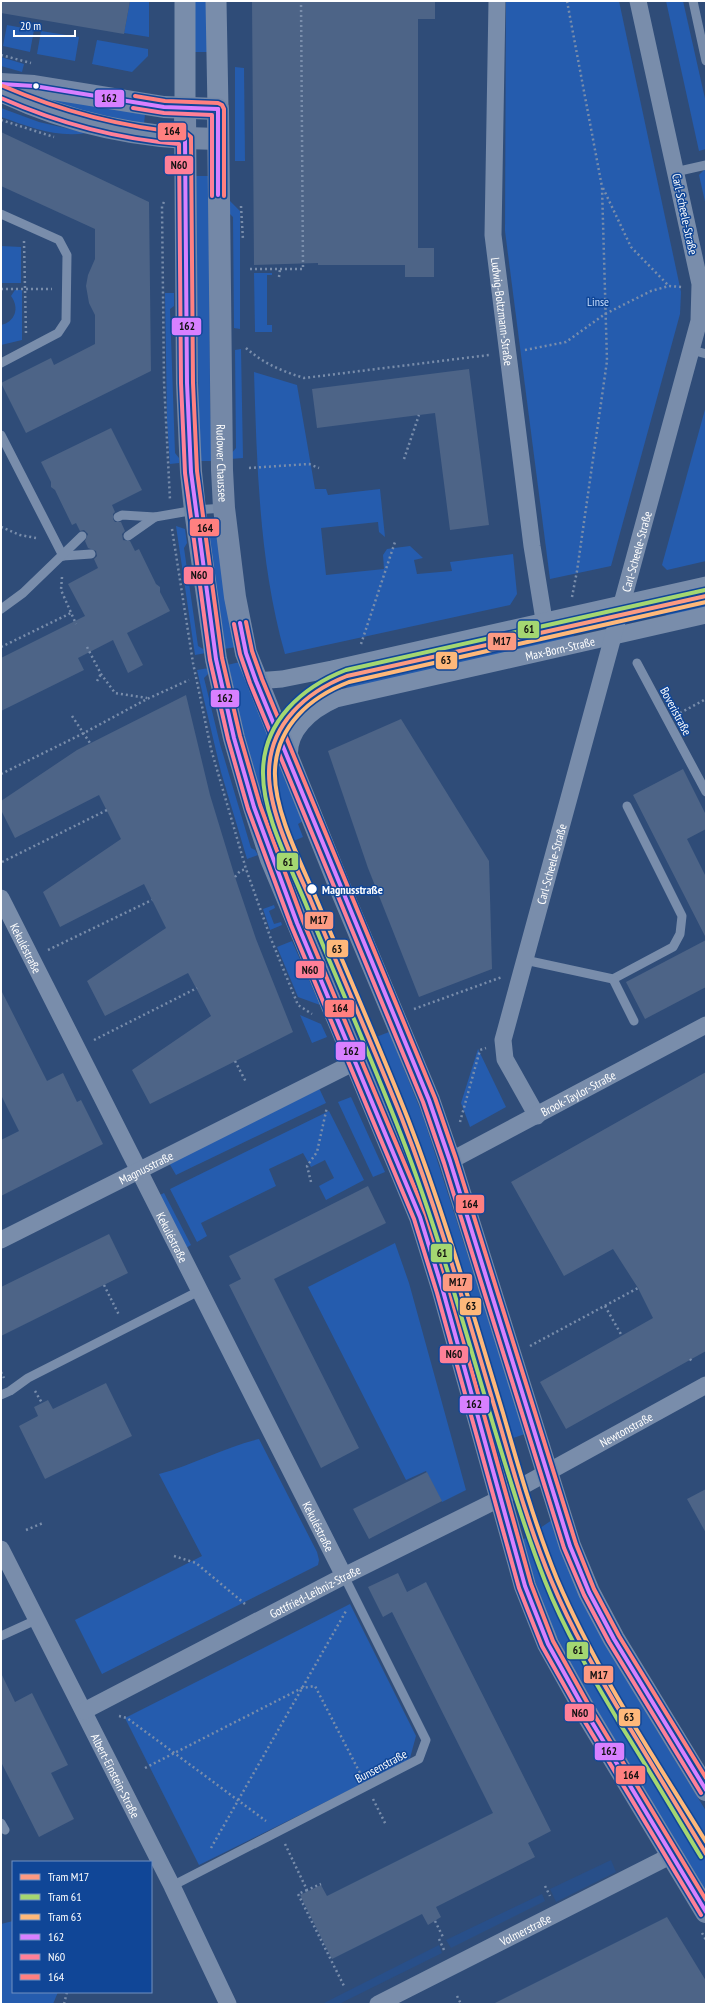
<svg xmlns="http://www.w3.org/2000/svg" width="707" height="2005" font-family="'PT Sans Narrow',sans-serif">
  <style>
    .green { fill: #255cae }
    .water { fill: #284f89 }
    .building { fill: #4d6487 }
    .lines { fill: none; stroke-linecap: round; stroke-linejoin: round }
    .path { stroke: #798dab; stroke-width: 2.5; stroke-dasharray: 2 3; stroke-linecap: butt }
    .service { stroke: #798dab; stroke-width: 9 }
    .minor { stroke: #798dab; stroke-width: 17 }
    .tertiary { stroke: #798dab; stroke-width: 21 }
    .secondary { stroke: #7488a7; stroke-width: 22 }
    .bus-1-casing { stroke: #104697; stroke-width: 7 }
    .bus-2-casing { stroke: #104697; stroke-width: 7 }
    .bus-3-casing { stroke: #104697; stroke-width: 7 }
    .bus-1 { stroke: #d880ff; stroke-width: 4 }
    .bus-2 { stroke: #ff8098; stroke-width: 4 }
    .bus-3 { stroke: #ff8080; stroke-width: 4 }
    .tram-1-casing { stroke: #104697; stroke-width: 7 }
    .tram-2-casing { stroke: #104697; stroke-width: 7 }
    .tram-3-casing { stroke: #104697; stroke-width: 7 }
    .tram-1 { stroke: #fc9a82; stroke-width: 4 }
    .tram-2 { stroke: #a4d771; stroke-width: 4 }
    .tram-3 { stroke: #feb87a; stroke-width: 4 }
    .bus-dot { fill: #fff; stroke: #104697; stroke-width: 1.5 }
    .labels { text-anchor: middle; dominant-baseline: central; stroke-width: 3; stroke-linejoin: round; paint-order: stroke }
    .street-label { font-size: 12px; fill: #fff; stroke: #104697 }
    .park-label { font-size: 12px; fill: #c9dffe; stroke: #104697 }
    .stop-label { font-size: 12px; font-weight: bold; fill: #fff; stroke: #104697; text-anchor: start }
    .line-badge { stroke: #104697; stroke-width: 1.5 }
    .pale-badge-label { font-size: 11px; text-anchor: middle; font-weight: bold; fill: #111 }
  </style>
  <rect width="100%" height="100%" fill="#2f4c78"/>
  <g class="green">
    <path d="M130,1h19v36l-25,-4z"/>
    <path d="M194,1h13l1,51h-14z"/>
    <path d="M506,1h113l62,291 -1,22 -69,252 -61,13 -45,-348z"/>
    <path d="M666,1h17l23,102v46l-7,2z"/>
    <path d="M7,25l27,5 -4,22 -27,-6z"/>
    <path d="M41,31l38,6 -4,24 -38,-7z"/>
    <path d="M97,40l51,9v7l-16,16 -40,-8z"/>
    <path d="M1,57l23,7 -2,8 -21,-6z"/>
    <path d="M235,67l9,1 1,93h-10z"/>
    <path d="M37,96l108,18 -1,10 -81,-17z"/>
    <path d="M1,108l38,14 48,11c-31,5 -57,-6 -86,-16z"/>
    <path d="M706,168v38l-7,-31z"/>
    <path d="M194,176h15l1,219 2,66h-12z"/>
    <path d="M230,201l10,10v118l-6,-1 -1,-111 -3,-3z"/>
    <path d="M1,246l20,1v36h-20z"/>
    <path d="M254,273h18v2h-5v50h5v7h-17z"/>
    <path d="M15,290h7v50l-21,5v-20c14,-3 19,-17 10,-29z"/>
    <path d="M165,293h9v13l-4,3 5,144 4,5v5l-9,1 -3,-44z"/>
    <path d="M241,349l2,109 -13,1v-4l6,-7 -1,-98z"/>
    <path d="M254,372l43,13 18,104h11l2,6 52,-6 5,48 -6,-5 -1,-10 -57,6 5,47 58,-6 -1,-14 4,-6 23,-3 13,12 -9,2 3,14 35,-3 -2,-9 63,-8 4,40 -7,11 -225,49c-26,-91 -28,-188 -31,-282z"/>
    <path d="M706,406v155l-39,9 -5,-5z"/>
    <path d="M210,519l5,1 21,127 -12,2 -17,-128z"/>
    <path d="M176,526l9,3 2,14 -3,5 14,98 7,4 1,3 -11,2z"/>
    <path d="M706,590v19l-40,9 -1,-18z"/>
    <path d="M575,621l2,2 -4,16 -225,50 -5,-4 -2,-11z"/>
    <path d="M240,662l63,159 -5,3 5,13 -26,11 -33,-109 -17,-74z"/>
    <path d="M209,668l1,4 -6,6 16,66 31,104 4,2 3,5 -11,4 -26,-87 -24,-102z"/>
    <path d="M274,905l1,3 -6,3 5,13 7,-2 1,3 -12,5 -7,-21z"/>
    <path d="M292,941l28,64 -22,-8 -21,-50z"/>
    <path d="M300,1015l21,9 6,13 -15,6z"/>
    <path d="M389,1032l34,84 102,318 -30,10 -137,-400z"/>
    <path d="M478,1049l28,58 -36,20 -9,-24z"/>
    <path d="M319,1088l7,15 -150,72 -7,-12z"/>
    <path d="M351,1097l34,75 -12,5 -35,-75z"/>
    <path d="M329,1111l35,69 -38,20 -7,-14 15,-8 -9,-18 -14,7 -8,-14 -34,16 7,17 -75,37 6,13 -10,6 -27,-53z"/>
    <path d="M164,1193l27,52 -5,3 -26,-53z"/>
    <path d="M395,1243l14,40 57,207 -24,12 -16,-31 -20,9 -98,-193z"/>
    <path d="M259,1439l58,113 2,8 -1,5 -216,109 -27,-54 127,-64 -43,-82c34,-9 66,-27 100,-35z"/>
    <path d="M552,1520l104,209 50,82v82l-119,-197 -38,-75 -28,-80z"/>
    <path d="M350,1604l66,132 -6,22 -4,4 -207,103 -74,-147z"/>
    <path d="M13,1921v71h45l-5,12h-52v-80z"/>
  </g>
  <g class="water">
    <path d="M611,1860l5,12 -60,30 -6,-13z"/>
    <path d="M542,1894l3,7 -94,47 -5,-8z"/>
    <path d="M439,1945l3,8 -103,51h-17z"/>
  </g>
  <g class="building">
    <path d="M1,1h129l-6,33 -123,-21z"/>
    <path d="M252,1h183v18h-17v229h16v29h-29v-12h-87v-2l-64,2z"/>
    <path d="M1,132l148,70 2,169 -125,62 -25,-50 50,-25 3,7 41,-21v-29l-6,-12 -3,-17 2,-11 7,-16v-30l-94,-43z"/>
    <path d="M469,369l20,156 -39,5 -15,-117 -118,15 -5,-39z"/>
    <path d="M111,428l31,62 -30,15 3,7 -2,2v5l2,3h6l4,9 -3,3 1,6 7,1 5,10 4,-2 17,35 4,3v5l10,19 -43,22 16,32 -15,8 -15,-33 -35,18 6,12 -83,41v-53l84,-42 -17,-32 30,-16 -4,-9 3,-3 -1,-5 -8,-3 -3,-7 3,-7 -4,-4 -4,1 -4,-8 -4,2 -17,-35 -4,-3v-5l-10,-20z"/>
    <path d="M186,695l24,100 25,82 21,62 37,93 -143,72 -18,-34 79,-54 -23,-43 -83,43 -18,-35 79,-53 -22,-44 -84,43 -17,-35 78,-53 -22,-44 -84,43 -14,-28v-9l76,-51z"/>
    <path d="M401,719l88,142 3,108 -73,28 -51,-129 -40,-117z"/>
    <path d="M683,769l23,46v14l-19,10 19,38v61l-73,-143z"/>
    <path d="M706,940v47l-61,32 -19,-37z"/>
    <path d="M1,990l46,91 16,-8 14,29 4,-2 22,44 -102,52v-56l18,-9 -18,-36z"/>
    <path d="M706,1072v279l-140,78 -26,-47 113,-64 -15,-30 -25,-39 -49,27 -53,-94z"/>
    <path d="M368,1186l18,37 -112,56 85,169 -38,20 -92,-183 12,-6 -12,-23z"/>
    <path d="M109,1234l19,39 -127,63v-49z"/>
    <path d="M106,1383l26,53 -87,43 -26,-53 19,-10 -4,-9 14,-7 5,9z"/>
    <path d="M427,1472l15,29 -73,38 -16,-30z"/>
    <path d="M706,1489v44l-19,-34z"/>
    <path d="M398,1573l9,19 19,-10 125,249 -23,12 7,14 -99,50 5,10 -13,8 -6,-11 -90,45 -32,-64 21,-10 6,11 166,-83 -101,-201 -9,5 -15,-30z"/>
    <path d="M1,1673l14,29 17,-9 36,72 -17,8 23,46 -35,18 -38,-75z"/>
    <path d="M667,1917l39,64v23h-213z"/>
  </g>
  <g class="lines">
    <g class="path">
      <path d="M567,1l35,186 5,174 -30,210 -5,26"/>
      <path d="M1,55l30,8"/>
      <path d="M1,120l53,17"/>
      <path d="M603,188l28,59 38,39"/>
      <path d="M164,202l-2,4 2,176 6,118"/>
      <path d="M241,206l2,34"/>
      <path d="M24,241l2,93"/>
      <path d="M250,269h53l-2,-268"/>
      <path d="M279,277l1,-8"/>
      <path d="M1,289h51"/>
      <path d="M246,348c18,16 36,23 58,30l185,-23"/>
      <path d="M525,350l41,-8 39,-28 46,-23 18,-5 13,1"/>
      <path d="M404,459l15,-44"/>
      <path d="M249,468l60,-4 10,4"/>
      <path d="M1,527l19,8 16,3"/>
      <path d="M172,529l21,134 18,86 35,120 25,70 27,66 14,9"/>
      <path d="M62,577l-1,13 15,34"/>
      <path d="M361,644l34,-102"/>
      <path d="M1,647l70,-34"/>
      <path d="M87,647l14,27 14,19 32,5"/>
      <path d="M97,681l4,-7"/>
      <path d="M680,713l26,-14"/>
      <path d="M72,716l18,27"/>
      <path d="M1,774l81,-40 65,-35 42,-19"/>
      <path d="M2,862l105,-52"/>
      <path d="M235,877l5,-6 6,-2"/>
      <path d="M48,950l104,-50"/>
      <path d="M414,1009l88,-32"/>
      <path d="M94,1040l103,-52"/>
      <path d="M235,1061l11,21"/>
      <path d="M460,1122l20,-72 6,-2"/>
      <path d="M311,1182l-4,-16 10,-14 10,-45"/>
      <path d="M104,1285l15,30"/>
      <path d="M605,1306l17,30"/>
      <path d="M530,1346l108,-58"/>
      <path d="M690,1359l3,4"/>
      <path d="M1,1372l3,6"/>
      <path d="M35,1391l7,12"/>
      <path d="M26,1530l17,-7"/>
      <path d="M174,1556l22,7 49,41"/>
      <path d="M119,1716l8,2 139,103"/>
      <path d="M145,1768l157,-80 13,-2 45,87"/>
      <path d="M373,1799l13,26"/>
      <path d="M285,1844l22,46 14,-6"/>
      <path d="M211,1848l135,-237"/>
      <path d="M42,1861v1"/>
      <path d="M545,1886l5,10"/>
      <path d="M307,1890l-9,4 46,92"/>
      <path d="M435,1921l8,16"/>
      <path d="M702,1933l4,7"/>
      <path d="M439,1939l5,11"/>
      <path d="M457,1996l4,8"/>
      <path d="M64,2004l3,-12"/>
    </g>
    <g class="service">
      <path d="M693,1l13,60"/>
      <path d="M675,172l31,-7"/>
      <path d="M1,214l58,26 8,15 -1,66 -8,12 -57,30"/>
      <path d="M692,350l14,4"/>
      <path d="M1,435l62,121"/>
      <path d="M118,517l4,-2 33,2 40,-7 29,-2"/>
      <path d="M128,536l27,-19"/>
      <path d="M63,556l28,-2"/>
      <path d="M1,609l22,-16 59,-57"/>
      <path d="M637,663l69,129"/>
      <path d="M525,960l88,19 60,-32 7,-13 2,-18 -55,-110"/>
      <path d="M613,979l21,42"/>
      <path d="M1,1395l9,-4 18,-13 171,-87"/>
      <path d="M1,1636l35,-16"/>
      <path d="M1,1823l4,7"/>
      <path d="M172,1886l247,-127 7,-19 -82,-164"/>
    </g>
    <g class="minor">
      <path id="s1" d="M497,1l-4,234 39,311 12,74"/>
      <path d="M256,681l26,-2 50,-10 374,-84"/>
      <path id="s2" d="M290,761c-5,-30 21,-51 46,-62l370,-84"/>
      <path id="s3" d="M1,898l343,678"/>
      <path id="s4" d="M537,1116l-32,-57 -2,-19 196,-719 1,-37 -62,-283"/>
      <path id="s5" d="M450,1161l256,-136"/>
      <path id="s6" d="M1,1240l354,-178"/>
      <path id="s7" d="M1,1549l171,337 56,118"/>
      <path id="s8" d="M84,1711l260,-135 155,-77 207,-114"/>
      <path id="s9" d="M378,2004l294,-149"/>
    </g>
    <g class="tertiary">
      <path d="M216,1l2,108"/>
      <path d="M185,109v-108"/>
    </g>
    <g class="secondary">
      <path id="s10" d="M1,84l33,2 130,21 54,2 4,361 2,38 11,89 11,56 93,232 90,215 21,61 120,385 19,46 25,47 92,151"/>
      <path d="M1,91c69,33 140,48 217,48"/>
      <path d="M185,109l2,274 4,89 4,38 21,149 18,79 20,69 17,52 149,358 23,74 82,295 23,58 39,70 119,198"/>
    </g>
    <g class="bus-1-casing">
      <g id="bus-1">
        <path d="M1,84l33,2 130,21 54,2"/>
        <path d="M218,109v86"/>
        <path d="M185,139l2,244 4,89 25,187 18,79 20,69 43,116 123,294 23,74 82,295 23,58 39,70 119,198"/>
        <path d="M240,623l6,30 10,28 173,419 21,61 120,385 19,46 25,47 92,151"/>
      </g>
    </g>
    <g class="bus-2-casing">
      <g id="bus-2">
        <path d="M1,98c57,25 116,41 178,46l2,239 4,90 25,187 18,79 20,70 43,116 123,294 23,74 82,295 23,58 40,71 119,198"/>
        <path d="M133,108l31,5 48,2v81"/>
        <path d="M234,624l6,30 10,29 173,419 21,61 120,385 20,47 25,47 92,151"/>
      </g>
    </g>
    <g class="bus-3-casing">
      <g id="bus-3">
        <path d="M3,86c60,26 119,41 183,47l5,4 2,246 4,88 25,187 18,78 20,69 43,116 123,294 23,74 82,295 22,57 39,70 114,189"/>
        <path d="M135,96l30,5 53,2 4,2 2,4v87"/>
        <path d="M246,622l6,29 10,28 173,419 21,61 120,385 18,45 25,47 87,142"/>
      </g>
    </g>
    <use href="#bus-1" class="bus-1"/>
    <use href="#bus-2" class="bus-2"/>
    <use href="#bus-3" class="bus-3"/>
    <g class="tram-1-casing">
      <path id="tram-1" d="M706,596l-359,80c-41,16 -77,48 -78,95 -1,40 26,93 42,130 30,73 62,145 91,218 39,100 67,203 98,306 15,52 30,105 51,155 21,51 49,98 77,145 26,43 52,86 78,129"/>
    </g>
    <g class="tram-2-casing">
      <path id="tram-2" d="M701,1857c-26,-43 -52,-87 -79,-130 -28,-47 -57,-95 -77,-146 -20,-51 -36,-104 -52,-157 -30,-101 -58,-204 -97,-302 -29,-74 -61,-147 -91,-220 -16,-39 -43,-89 -42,-131 1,-50 39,-84 83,-101l359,-80"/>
    </g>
    <g class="tram-3-casing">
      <path id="tram-3" d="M706,602l-357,80c-39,15 -72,44 -74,88 -2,39 26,93 41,128 31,74 63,147 92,221 37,96 65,195 95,294 16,56 32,112 54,166 39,92 97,178 149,263"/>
    </g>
    <use href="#tram-1" class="tram-1"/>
    <use href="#tram-2" class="tram-2"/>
    <use href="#tram-3" class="tram-3"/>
  </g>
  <g class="bus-dot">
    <circle cx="36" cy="86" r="3.5"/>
    <circle cx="312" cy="889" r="5.5"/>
  </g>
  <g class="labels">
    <g class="street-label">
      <text transform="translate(685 214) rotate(78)">Carl-Scheele-Straße</text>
      <text stroke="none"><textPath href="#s1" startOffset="311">Ludwig-Boltzmann-Straße</textPath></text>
      <text stroke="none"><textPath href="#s10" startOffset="573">Rudower Chaussee</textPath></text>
      <text stroke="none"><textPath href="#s4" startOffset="591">Carl-Scheele-Straße</textPath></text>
      <text stroke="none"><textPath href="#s2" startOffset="313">Max-Born-Straße</textPath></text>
      <text transform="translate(676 711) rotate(62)">Boveristraße</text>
      <text stroke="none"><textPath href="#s4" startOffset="267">Carl-Scheele-Straße</textPath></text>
      <text stroke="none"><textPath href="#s3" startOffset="56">Kekuléstraße</textPath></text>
      <text stroke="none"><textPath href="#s5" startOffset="145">Brook-Taylor-Straße</textPath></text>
      <text stroke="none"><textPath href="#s6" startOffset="162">Magnusstraße</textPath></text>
      <text stroke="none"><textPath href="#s3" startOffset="380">Kekuléstraße</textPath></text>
      <text stroke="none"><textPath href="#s8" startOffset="611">Newtonstraße</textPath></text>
      <text stroke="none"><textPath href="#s3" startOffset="704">Kekuléstraße</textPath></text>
      <text stroke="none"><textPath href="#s8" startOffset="260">Gottfried-Leibniz-Straße</textPath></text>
      <text transform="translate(381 1766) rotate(-28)">Bunsenstraße</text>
      <text stroke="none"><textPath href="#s7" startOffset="254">Albert-Einstein-Straße</textPath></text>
      <text stroke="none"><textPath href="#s9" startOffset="165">Volmerstraße</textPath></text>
    </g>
    <g class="park-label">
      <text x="598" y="301">Linse</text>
    </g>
    <g class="stop-label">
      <text x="322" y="889">Magnusstraße</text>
    </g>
  </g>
  <g class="line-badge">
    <rect x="94" y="89" width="31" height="19" rx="4" fill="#d880ff"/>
    <rect x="157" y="122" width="30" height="19" rx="4" fill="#ff8080"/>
    <rect x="164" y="155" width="30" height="20" rx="4" fill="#ff8098"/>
    <rect x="171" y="317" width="31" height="19" rx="4" fill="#d880ff"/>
    <rect x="189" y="518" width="31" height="19" rx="4" fill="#ff8080"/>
    <rect x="183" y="566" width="31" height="19" rx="4" fill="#ff8098"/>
    <rect x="517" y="620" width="23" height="19" rx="4" fill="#a4d771"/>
    <rect x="487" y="632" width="30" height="19" rx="4" fill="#fc9a82"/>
    <rect x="435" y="651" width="23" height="19" rx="4" fill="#feb87a"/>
    <rect x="210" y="689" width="30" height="19" rx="4" fill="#d880ff"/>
    <rect x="276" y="852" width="23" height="19" rx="4" fill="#a4d771"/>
    <rect x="304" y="911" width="30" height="19" rx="4" fill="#fc9a82"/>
    <rect x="326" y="939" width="23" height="19" rx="4" fill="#feb87a"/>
    <rect x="295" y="960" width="30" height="19" rx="4" fill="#ff8098"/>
    <rect x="324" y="999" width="31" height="19" rx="4" fill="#ff8080"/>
    <rect x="335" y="1041" width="31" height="20" rx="4" fill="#d880ff"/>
    <rect x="455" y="1194" width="30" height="20" rx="4" fill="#ff8080"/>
    <rect x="430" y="1243" width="23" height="20" rx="4" fill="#a4d771"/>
    <rect x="442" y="1273" width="31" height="19" rx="4" fill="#fc9a82"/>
    <rect x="459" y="1297" width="23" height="19" rx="4" fill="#feb87a"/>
    <rect x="439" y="1345" width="30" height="19" rx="4" fill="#ff8098"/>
    <rect x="459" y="1395" width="31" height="19" rx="4" fill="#d880ff"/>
    <rect x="566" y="1641" width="23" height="19" rx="4" fill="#a4d771"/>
    <rect x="583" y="1665" width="31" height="19" rx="4" fill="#fc9a82"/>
    <rect x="564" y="1703" width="31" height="19" rx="4" fill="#ff8098"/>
    <rect x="618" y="1708" width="23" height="19" rx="4" fill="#feb87a"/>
    <rect x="594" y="1742" width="31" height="19" rx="4" fill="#d880ff"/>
    <rect x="615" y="1765" width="31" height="20" rx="4" fill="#ff8080"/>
  </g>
  <g class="pale-badge-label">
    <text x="109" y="102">162</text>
    <text x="172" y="135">164</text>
    <text x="179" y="169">N60</text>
    <text x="187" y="330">162</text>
    <text x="205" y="532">164</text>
    <text x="199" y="579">N60</text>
    <text x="529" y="633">61</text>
    <text x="502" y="645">M17</text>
    <text x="446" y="664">63</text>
    <text x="225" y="702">162</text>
    <text x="288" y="866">61</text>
    <text x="319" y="924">M17</text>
    <text x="337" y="953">63</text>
    <text x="310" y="974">N60</text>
    <text x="340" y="1012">164</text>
    <text x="351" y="1055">162</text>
    <text x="470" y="1208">164</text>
    <text x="442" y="1257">61</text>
    <text x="458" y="1286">M17</text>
    <text x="471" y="1310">63</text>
    <text x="454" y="1358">N60</text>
    <text x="474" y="1408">162</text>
    <text x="578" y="1654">61</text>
    <text x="599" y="1679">M17</text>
    <text x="580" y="1717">N60</text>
    <text x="629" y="1721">63</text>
    <text x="609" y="1755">162</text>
    <text x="631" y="1779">164</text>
  </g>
  <rect width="707" height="2005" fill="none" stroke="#ffffff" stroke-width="4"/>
  <rect x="12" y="1861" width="140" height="132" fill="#104697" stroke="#7090c1"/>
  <rect x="20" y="1874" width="20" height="6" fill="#fc9a82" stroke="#7090c1"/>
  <text x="48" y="1881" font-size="12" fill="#ffffff">Tram M17</text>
  <rect x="20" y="1894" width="20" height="6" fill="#a4d771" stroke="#7090c1"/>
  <text x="48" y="1901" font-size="12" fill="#ffffff">Tram 61</text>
  <rect x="20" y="1914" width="20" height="6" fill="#feb87a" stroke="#7090c1"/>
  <text x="48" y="1921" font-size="12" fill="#ffffff">Tram 63</text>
  <rect x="20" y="1934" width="20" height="6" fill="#d880ff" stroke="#7090c1"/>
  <text x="48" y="1941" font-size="12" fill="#ffffff">162</text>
  <rect x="20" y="1954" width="20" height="6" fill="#ff8098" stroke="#7090c1"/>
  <text x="48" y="1961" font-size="12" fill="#ffffff">N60</text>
  <rect x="20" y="1974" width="20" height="6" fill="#ff8080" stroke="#7090c1"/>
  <text x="48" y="1981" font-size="12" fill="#ffffff">164</text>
  <path d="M14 30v6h61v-6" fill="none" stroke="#ffffff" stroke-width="2"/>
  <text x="20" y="30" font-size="12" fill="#ffffff" stroke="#104697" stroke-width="3" paint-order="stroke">20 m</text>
</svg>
